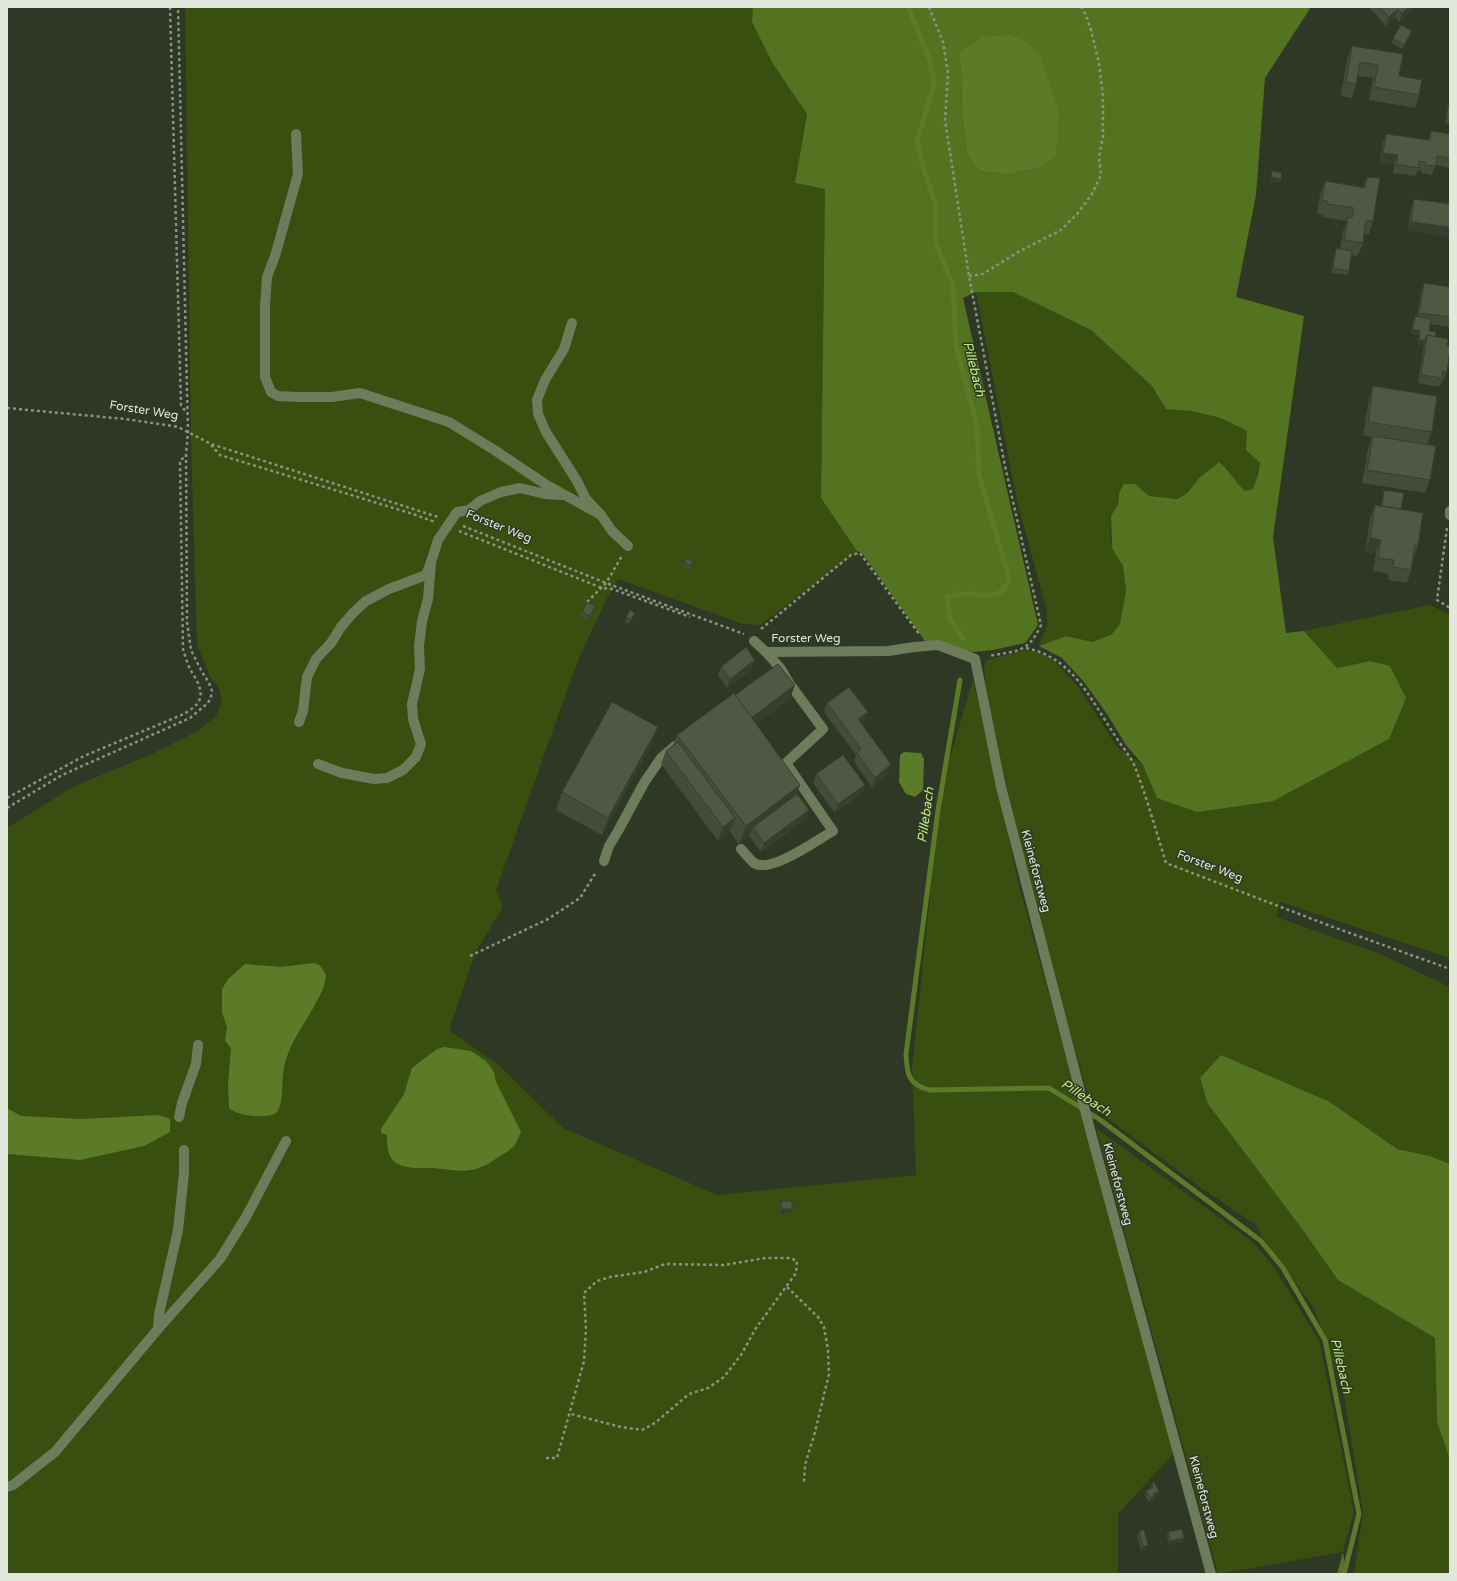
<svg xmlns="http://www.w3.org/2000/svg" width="1457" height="1581" font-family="'Varela Round',sans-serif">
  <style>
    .green { fill: #384f0f }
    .forest { fill: #547321; fill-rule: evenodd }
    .water { fill: #5b7b29 }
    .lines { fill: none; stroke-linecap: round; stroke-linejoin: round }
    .stream { stroke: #5b7b29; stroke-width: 5 }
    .path { stroke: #8b9282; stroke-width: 2.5; stroke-dasharray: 3 3; stroke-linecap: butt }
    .minor { stroke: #6d7c5b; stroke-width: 10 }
    .wall { fill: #434c39 }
    .shaded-wall { fill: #373e2e }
    .building { fill: #4e5842; stroke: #373e2e }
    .labels { text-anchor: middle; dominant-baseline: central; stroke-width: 3; stroke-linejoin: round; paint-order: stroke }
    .street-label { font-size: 12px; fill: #e1e7da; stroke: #2f3824 }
    .water-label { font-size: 13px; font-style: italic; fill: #beeb7f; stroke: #2f3824 }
  </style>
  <rect width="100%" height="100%" fill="#2f3824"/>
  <g class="green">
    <path d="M185,7h568l-1,15 21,42 34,50 -12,69 30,6 -4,309 37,53 -98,74 -17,-1 -125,-45 -7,11 -33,70 -82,230 7,17 -28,46 -26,77 52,37 62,61 154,67 199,-20 -4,-106 29,-280 32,-110 46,206 156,567 -57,62v60h-1111v-746l66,-41 81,-34 44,-22 18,-15 6,-15 -3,-13 -9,-11 -13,-33 -6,-203z"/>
    <path d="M976,292h37l78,38 61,56 14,23 25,2 30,7 26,13 -1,19 14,13 -7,26 -8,2c-10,-9 -15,-20 -26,-29l-20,16 -11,14 -10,7 -30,-3 -13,-12 -16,9 -1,12 -7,11 -1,24 13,26 3,24 -6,34 -8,10 -19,8 -27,-6 -27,10 8,-22v-13l-30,-110z"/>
    <path d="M1429,605l21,9v344l-170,-56 -4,15 102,36 72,34v177l-20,-8 -33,-7 -67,-47 -30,124 38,54 97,58 2,84 13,38v114h-96l9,-62 -19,-117 -30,-87 -54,-74 -4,-9 -56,-38 -109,-81 -48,-170 -37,-150 -20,-98 -2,-23 3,-5 38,-10 14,2 15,8 24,27 40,61 25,17 14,33 213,-137 -33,7 -33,-37z"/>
    <path d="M1096,1128l157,114 20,24 46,74 35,171 -11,41 -125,22z"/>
  </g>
  <g class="forest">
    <path d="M753,7h558l-46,71 -9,117 -20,102 68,19 -31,221 13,96 18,-2 33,37 33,-7 20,5 16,32 -17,41 -116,62 -76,11 -40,-14 -14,-33 -17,-20 -19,-31 -23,-32 -22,-24 -23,-12 27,-10 27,6 19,-8 8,-10 6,-34 -3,-24 -11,-18 -1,-32 7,-11 1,-12 5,-9h11l14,12 29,3 10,-7 11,-14 20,-16c11,9 16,20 26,29l8,-2 5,-15 2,-11 -14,-13 1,-19 -26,-13 -30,-7 -25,-2 -14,-23 -61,-56 -78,-38h-37l-13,6 75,327 -13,18 -32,7 -21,2 -47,-11 -63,-88 -5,-2 -36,-53 4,-309 -30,-6 12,-69 -34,-50 -21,-42zM981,37l58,131 -32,7 -28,-4 -12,-16 -5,-39 -1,-47 -3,-16z"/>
    <path d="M1221,1055l109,47 67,47 33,7 20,8v296l-13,-38 -2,-84 -97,-58 -38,-54 -92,-122 -8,-26z"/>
    <path d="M1343,1552l3,22h-9z"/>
  </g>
  <g class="water">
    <path d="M1009,35l14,5 16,13 20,61 -3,41 -17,13 -32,7 -28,-4 -12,-16 -5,-39 -1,-47 -3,-16 23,-16z"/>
    <path d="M904,752l17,1 3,6 -1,31 -8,7 -9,-3 -7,-12 1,-27z"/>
    <path d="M313,963c8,1 9,5 13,12 -1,6 -2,13 -5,18 -12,27 -36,52 -38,82 -1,9 0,33 -7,38 -9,6 -39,3 -47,-5l-1,-24 3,-36 -6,-7 2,-13 -5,-16v-23l6,-10 17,-15 36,3z"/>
    <path d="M444,1047l27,4 15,10 8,11 2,10 25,50c-7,17 -8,16 -24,26 -5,3 -10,7 -16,9 -13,7 -34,2 -49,1 -11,0 -26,1 -36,-5 -9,-6 -9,-19 -9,-28l-6,-2v-4l23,-35 8,-26 25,-19z"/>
    <path d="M7,1108l14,8 61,3 76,-4 12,4v13l-26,14 -64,14 -73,-6z"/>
  </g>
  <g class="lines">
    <g class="stream">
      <path d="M908,7l22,53 4,24 -17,57 8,32 11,33 -1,35 18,44 3,62 21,78 2,50 30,103c-5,26 -32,14 -49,16 -4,0 -9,2 -13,3l3,22 13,20"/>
      <path d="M960,680l-22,130 -32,244c1,20 2,31 24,36l119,-2 50,31 162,122 22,27 42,72 34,174 -15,60"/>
    </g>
    <g class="path">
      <path d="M170,7l11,398 5,7"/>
      <path d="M929,7l14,35 5,31 -3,47 24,156 36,190 36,159c-13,29 -26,26 -53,31"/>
      <path d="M969,276l14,-2 35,-22 43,-22 17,-17 14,-19 9,-19 -2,-17 4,-22v-40l-4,-33 -8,-33 -5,-15 -5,-8"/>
      <path d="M7,408l118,11 41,6 12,2 33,17 227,73"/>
      <path d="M211,445l9,10 193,59 22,8"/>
      <path d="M463,526l143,57 138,51"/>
      <path d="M1447,528l-10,72 13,8"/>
      <path d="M459,531l143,57 10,1 78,28"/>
      <path d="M587,602l19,-19 16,-27"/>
      <path d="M761,629l90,-74 9,-2 59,81"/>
      <path d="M1026,648c45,9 63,48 86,83 7,12 18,24 23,36 12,31 21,64 31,96l167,64 117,42"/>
      <path d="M7,798l77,-42 100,-42c4,-3 10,-6 13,-10 9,-11 -1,-25 -7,-35 -3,-6 -5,-14 -7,-20l-3,-188 5,-5"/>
      <path d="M7,808l55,-33 128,-57 18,-15 3,-6 1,-6 -3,-8 -8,-13 -10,-20 -4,-28 -1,-167 2,-23 -10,-425"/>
      <path d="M470,956l78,-37 32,-21 16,-26"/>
      <path d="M787,1287l31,30 6,10 4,23 1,24 -14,58 -10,33 -1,17"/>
      <path d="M546,1458h11l27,-97 2,-31 -2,-37 13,-12 13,-4 34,-5 21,-8 59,1 42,-7h24l7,3 -1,12 -40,55 -15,27 -17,22 -16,11 -19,6 -34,29 -13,7 -21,-3 -50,-13v-1"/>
    </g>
    <g class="minor">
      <path d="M296,134l2,40 -23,82 -8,21 -2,28v72l6,15 7,4 20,1h34l28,-4 89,29 47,29 49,33 56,31"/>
      <path d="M572,323l-8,26 -19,31 -8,20 1,14 8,18 31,49 9,18 15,16 11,16 16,15"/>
      <path d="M1450,511v4"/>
      <path d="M431,562l7,-22 19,-28 12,-2 11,-9 21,-9 19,-4 25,6 16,1"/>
      <path d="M754,641l12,11 122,-1 26,-4 24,-2 37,14 26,128 91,350 119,437"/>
      <path d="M299,722l4,-11 4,-34 9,-18 15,-16 10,-16 12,-14 13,-12 23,-12 37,-14 5,-13 -3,37 -6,22 -3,25 1,23 -8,35 1,15 8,25 -5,13 -13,13 -16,8 -13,1 -32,-6 -24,-9"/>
      <path d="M741,849c4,4 8,10 13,14 17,11 63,-23 79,-32l-47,-68 37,-34 -34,-46 -8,-14 -15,-17"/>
      <path d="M604,861l5,-15 9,-15 26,-48 17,-25 14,-12"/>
      <path d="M179,1117l3,-14 14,-39 2,-19"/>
      <path d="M158,1329l62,-70 26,-42 40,-76"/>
      <path d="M7,1487l6,-2 42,-33 103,-123 1,-15 19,-84 6,-57v-23"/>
    </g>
  </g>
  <g class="wall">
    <path d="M1369,7h44l-1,3 -13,12 -4,-5 -9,9z"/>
    <path d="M1410,36l-8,13 -10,-6 1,-5z"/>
    <path d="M1352,46l47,30 20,19 -4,13 -46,-8 4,-22 -15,-2 -2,8 -4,14 -11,-2 6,-37z"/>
    <path d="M1449,103h1v21l-5,-1 2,-16z"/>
    <path d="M1431,131l19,3v34l-14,-3 -4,10 -10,-2v-2l-4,-1 -3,6 -22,-3 1,-9 -14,-2 3,-20 3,-8 42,6z"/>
    <path d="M1367,177l6,44 -4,13h-5l-1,9 -5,13 -6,-1 -3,16 -2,4 -16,-2 5,-25 4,1 3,-18 4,-10 -25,-4 1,-2 -6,-1 3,-19 5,-14 38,6z"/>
    <path d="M1414,199l36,5v33l-42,-7 3,-22z"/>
    <path d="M1424,283l26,4v40l-20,-3 -1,7 18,15v26l-4,9 -1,-1 -3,7 -21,-4 6,-38 -7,-1 2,-9 -8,-1 2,-13 2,-5 2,1 4,-25z"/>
    <path d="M1373,386l59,46 -5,12 3,36 -5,13 -63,-10 6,-34 4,-12 -9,-2 6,-35z"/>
    <path d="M1384,490l17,19 17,37 -5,13 -2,11 -4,13 -19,-3 1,-6 -16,-3 3,-18 -11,-1 5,-34 5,-13 6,1 2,-12z"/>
    <path d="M693,561l-4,9 -7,-3 2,-5z"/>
    <path d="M595,606l-7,15 -8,-5 2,-4z"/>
    <path d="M626,617h7l-4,7 -4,-2z"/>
    <path d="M721,667l31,2 -25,19 -9,-13z"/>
    <path d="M735,695l55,4 -34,25 41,70 9,25 -45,33 -12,-16 -10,8 -9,-13 -12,10 -57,-77 5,-13 7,-6 4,-10z"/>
    <path d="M827,703l41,9 -4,9 -3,2 30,41 -3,9 -16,14 -18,-25 2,-7 -32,-43z"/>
    <path d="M652,744l-50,91 -46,-25 6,-18z"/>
    <path d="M816,774l45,20 -26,19 -22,-30z"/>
    <path d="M781,1201l11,8 -2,4 -10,1v-9z"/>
    <path d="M1152,1484l7,7 -2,4 -3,2 -2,4 -3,2 -4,-8 1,-4 4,-3z"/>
    <path d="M1139,1531l9,14 -2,4 -5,1 -4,-14z"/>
    <path d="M1168,1532l16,6 -1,4 -14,3 -2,-9z"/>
  </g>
  <g class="shaded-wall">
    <path d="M1409,7h4l-1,3 -13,12 3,-9z"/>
    <path d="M1398,9l-3,8 -9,9 3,-9z"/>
    <path d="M1412,31l-2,5 -8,13 2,-4z"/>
    <path d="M1383,153l15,2 -4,9 -14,-2z"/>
    <path d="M1271,177l10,2 -1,4 -11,-1z"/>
    <path d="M1411,222l39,5v10l-42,-7z"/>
    <path d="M1413,330h7l-1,5 -8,-1z"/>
    <path d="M1419,340h6l-1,5 -7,-1z"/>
    <path d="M1370,538l11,2 -5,13 -11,-1z"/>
    <path d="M755,660l-3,9 -25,19 3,-9z"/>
    <path d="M795,685l-5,14 -47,35 5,-14z"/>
    <path d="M868,712l-4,9 -9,7 3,-9z"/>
    <path d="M658,727l-6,17 -50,91 6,-17z"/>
    <path d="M891,764l-3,9 -16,14 3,-9z"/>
    <path d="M800,785l-6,17 -41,25 -4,9 -10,8 7,-18z"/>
    <path d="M865,785l-4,9 -26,19 3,-9z"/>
    <path d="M809,810l-3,9 -45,33 3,-9z"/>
    <path d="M735,818l-5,13 -12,10 5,-14z"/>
    <path d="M782,1209h10l-2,4 -10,1z"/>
    <path d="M1159,1491l-2,4 -3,2 -2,4 -3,2 4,-9z"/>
    <path d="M1184,1538l-1,4 -14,3 1,-4z"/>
    <path d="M1148,1545l-2,4 -5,1 2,-4z"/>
  </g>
  <g class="building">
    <path d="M1380,7h29l-7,6 -4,-4 -9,8z"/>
    <path d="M1401,25l11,6 -8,14 -11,-7z"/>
    <path d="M1352,46l51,8 -4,22 23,4 -3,15 -45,-8 4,-22 -18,-3 -4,22 -10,-2z"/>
    <path d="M1449,103h1v16h-4z"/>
    <path d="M1431,131l19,3v24l-13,-2 -1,10 -11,-1v-3l-6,-1v7l-23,-4 2,-9 -15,-2 3,-19 44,6z"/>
    <path d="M1272,171l10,2 -1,6 -10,-2z"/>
    <path d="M1367,177l13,1 -7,43 -7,-1 -3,23 -19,-3 4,-23 4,1 2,-10 -27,-4v-3l-5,-1 3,-19 40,7z"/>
    <path d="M1414,199l36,5v23l-39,-5z"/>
    <path d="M1336,248l16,3 -3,20 -16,-3z"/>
    <path d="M1424,283l26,4v30l-31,-4z"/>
    <path d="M1415,316l16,3 -2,12 7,1 -1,5 -8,-2 -2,5h-6l1,-10h-7z"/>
    <path d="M1427,335l21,4 -1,7h3v3l-3,23 -4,-1 -1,7 -21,-3z"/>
    <path d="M1373,386l64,10 -5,36 -64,-10z"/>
    <path d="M1373,436l63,10 -6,34 -63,-10z"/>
    <path d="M1384,490l20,3 -3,16 -19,-3z"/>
    <path d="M1375,505l48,8 -5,33 -3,-1 -4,25 -18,-3 1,-7 -16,-2 3,-18 -11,-2z"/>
    <path d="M685,558l8,3 -2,5 -7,-4z"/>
    <path d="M587,602l8,4 -5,10 -8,-4z"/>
    <path d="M630,610l5,3 -4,7 -5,-3z"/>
    <path d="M746,647l9,13 -25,19 -9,-12z"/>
    <path d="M778,664l17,21 -44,33 -16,-23z"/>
    <path d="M849,687l19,25 -10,7 33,45 -16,14 -18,-25 4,-4 -34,-46z"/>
    <path d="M734,693l66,92 -54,41 -69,-91z"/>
    <path d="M612,702l46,25 -50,91 -46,-26z"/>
    <path d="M678,742l57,76 -12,9 -57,-76z"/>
    <path d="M843,755l22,30 -27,19 -22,-30z"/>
    <path d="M797,794l12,16 -45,33 -11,-16z"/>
    <path d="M781,1201h11v8h-10z"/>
    <path d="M1154,1482l5,9 -6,3 1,2 -3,2 -5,-7 7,-4 -1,-3z"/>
    <path d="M1182,1529l2,9 -14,3 -2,-9z"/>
    <path d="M1144,1530l4,15 -5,1 -4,-15z"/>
  </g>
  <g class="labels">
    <g class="street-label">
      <text transform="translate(144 410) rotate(9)">Forster Weg</text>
      <text transform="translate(499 526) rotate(22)">Forster Weg</text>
      <text x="806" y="638">Forster Weg</text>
      <text transform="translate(1210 866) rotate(21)">Forster Weg</text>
      <text transform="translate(1036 871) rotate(75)">Kleineforstweg</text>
      <text transform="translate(1118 1184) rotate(75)">Kleineforstweg</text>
      <text transform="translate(1204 1497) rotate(75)">Kleineforstweg</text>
    </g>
    <g class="water-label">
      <text transform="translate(974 369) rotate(76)">Pillebach</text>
      <text transform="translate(926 815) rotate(-82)">Pillebach</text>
      <text transform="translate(1086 1098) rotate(33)">Pillebach</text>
      <text transform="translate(1341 1366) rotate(77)">Pillebach</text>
    </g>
  </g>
  <rect width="1457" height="1581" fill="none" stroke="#e1e7da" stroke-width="16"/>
</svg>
